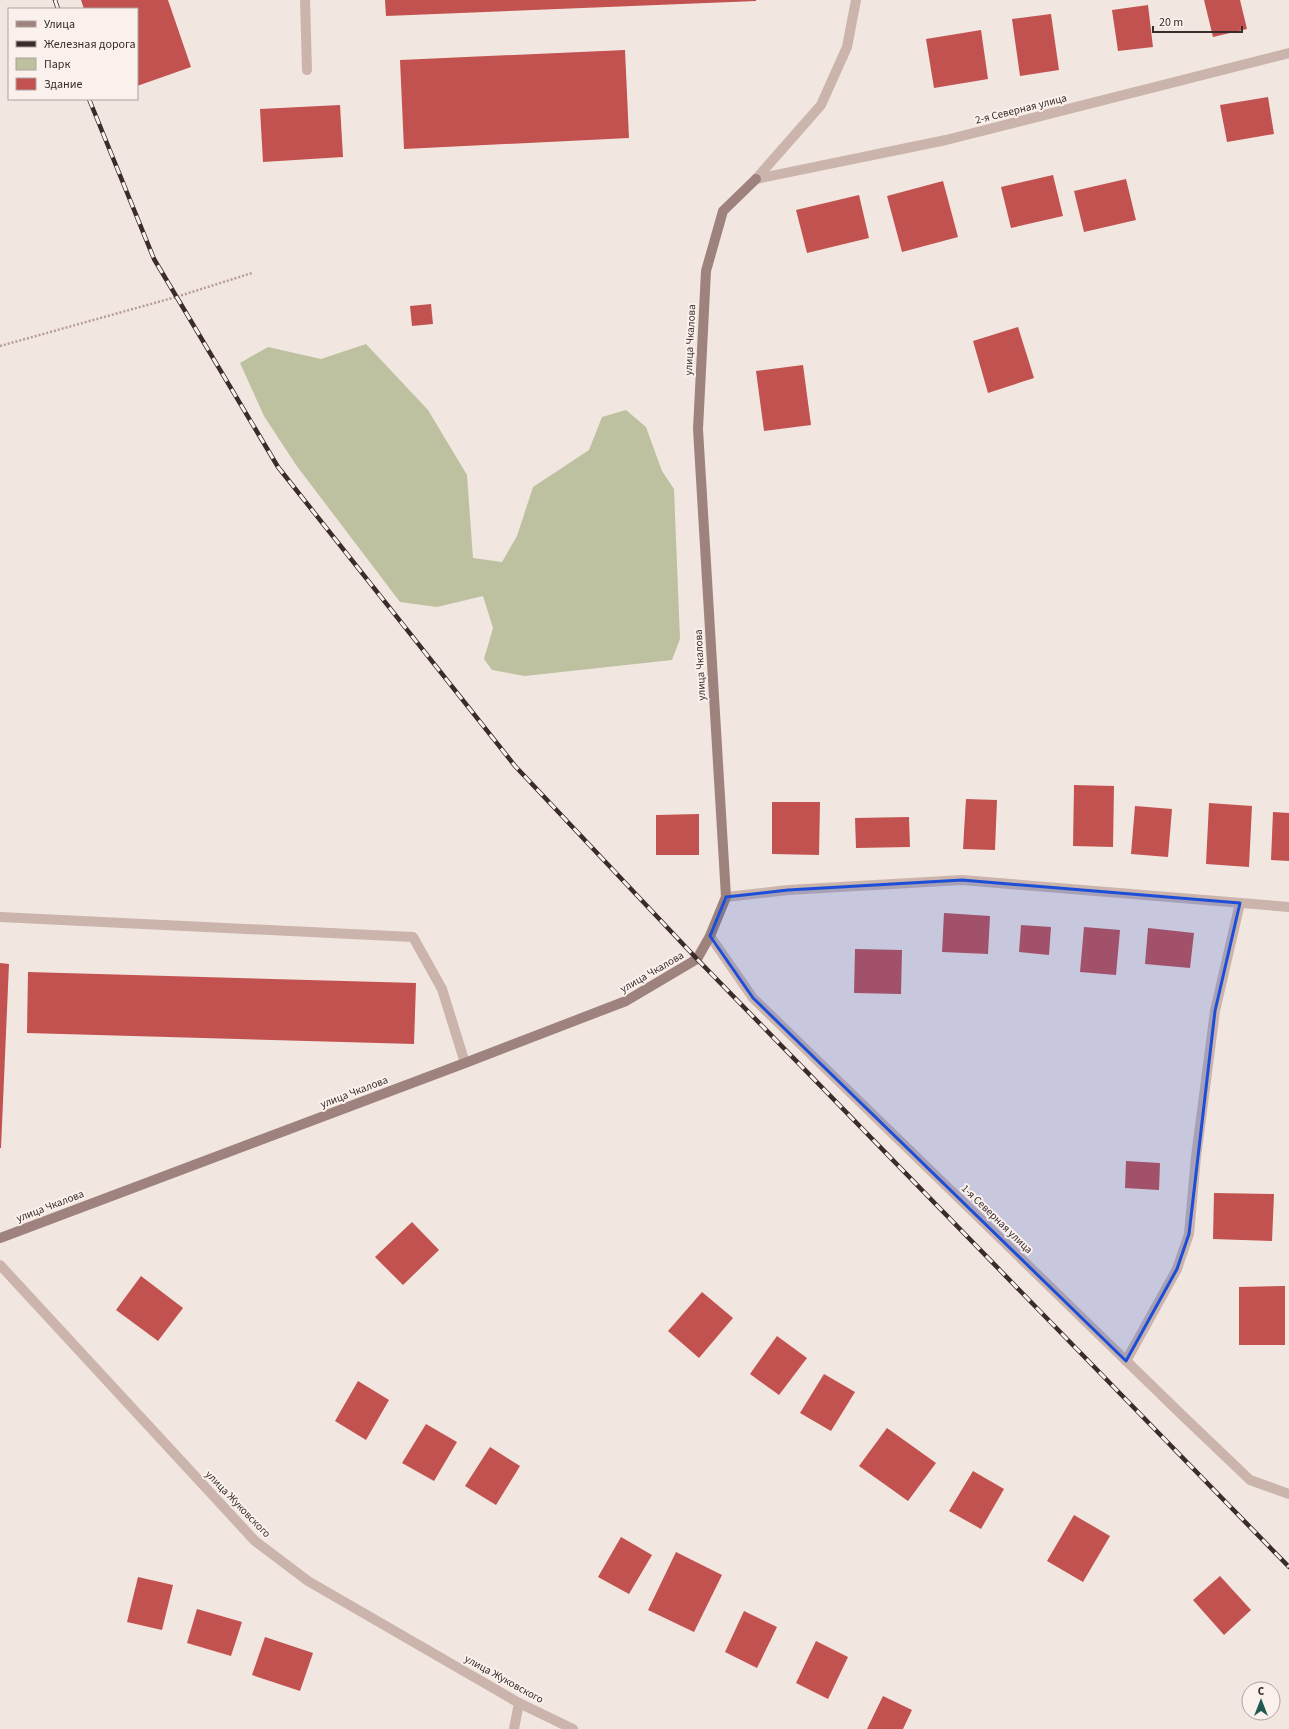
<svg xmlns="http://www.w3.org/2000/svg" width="1289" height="1729" font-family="'Source Sans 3',sans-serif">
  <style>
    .green { fill: #bdc1a0 }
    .building { fill: #c2524f }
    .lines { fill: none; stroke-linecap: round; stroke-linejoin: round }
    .path { stroke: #b69d96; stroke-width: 2.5; stroke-dasharray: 2 2; stroke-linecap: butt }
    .lane { stroke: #cbb4ac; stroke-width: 10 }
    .street { stroke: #cbb4ac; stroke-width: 10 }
    .secondary { stroke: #9e827d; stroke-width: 10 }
    .rail-casing { stroke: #392c2b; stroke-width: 4.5 }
    .rail { stroke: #faf1ed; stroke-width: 3; stroke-dasharray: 9; stroke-linecap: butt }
    .marked { fill: #1d4ed8; fill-opacity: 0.2; stroke: #1d4ed8; stroke-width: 3; stroke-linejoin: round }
    .labels { text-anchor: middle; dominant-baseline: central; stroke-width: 4; stroke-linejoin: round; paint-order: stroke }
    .street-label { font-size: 11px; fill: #392c2b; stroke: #faf1ed }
  </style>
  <rect width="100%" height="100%" fill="#f2e6e0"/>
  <path class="green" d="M366,344l62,66 39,65 6,83 29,4 15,-26 16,-49 56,-37 13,-33 24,-7 20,17 16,44 12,18 6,150 -8,21 -147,16 -33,-6 -8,-11 9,-31 -10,-32 -46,11 -37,-5 -104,-137 -32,-49 -24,-53 28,-16 53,12z"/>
  <g class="building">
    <path d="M81,0h87l23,67 -54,19v-77h-53z"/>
    <path d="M385,0h371v1l-370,15z"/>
    <path d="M1204,0h36l7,29 -34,8z"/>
    <path d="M1148,5l5,42 -35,4 -6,-41z"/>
    <path d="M1051,14l8,56 -39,6 -8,-57z"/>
    <path d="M981,30l7,49 -54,9 -8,-49z"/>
    <path d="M625,50l4,88 -225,11 -4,-89z"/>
    <path d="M1268,97l6,37 -47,8 -7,-37z"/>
    <path d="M340,105l3,52 -80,5 -3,-53z"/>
    <path d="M1053,175l10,41 -52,12 -10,-41z"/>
    <path d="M1126,179l10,41 -52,12 -10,-41z"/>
    <path d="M943,181l15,56 -56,15 -15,-56z"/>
    <path d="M859,195l10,43 -62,15 -11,-43z"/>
    <path d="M431,304l2,20 -21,2 -2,-20z"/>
    <path d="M1018,327l16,51 -46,15 -15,-52z"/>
    <path d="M803,365l8,60 -47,6 -8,-60z"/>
    <path d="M1074,785l40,1 -1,61 -40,-1z"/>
    <path d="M966,799l31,1 -2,50 -32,-1z"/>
    <path d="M772,802h48l-1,53 -47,-1z"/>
    <path d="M1209,803l43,3 -3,61 -43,-3z"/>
    <path d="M1135,806l37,3 -4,48 -37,-3z"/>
    <path d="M1273,812l16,1v48l-18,-1z"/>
    <path d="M699,814v41h-43v-40z"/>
    <path d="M909,817l1,30 -54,1 -1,-30z"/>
    <path d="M944,913l46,3 -2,38 -46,-2z"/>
    <path d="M1021,925l30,2 -2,28 -30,-3z"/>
    <path d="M1084,927l36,3 -4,45 -36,-3z"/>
    <path d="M1148,928l46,5 -4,35 -45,-4z"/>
    <path d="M855,949l47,1 -1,44 -47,-1z"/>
    <path d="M0,963l9,1 -8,184h-1z"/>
    <path d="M28,972l388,11 -2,61 -387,-11z"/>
    <path d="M1126,1161l34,2 -1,27 -34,-2z"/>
    <path d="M1214,1193l60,1 -2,47 -59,-2z"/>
    <path d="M412,1222l27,28 -36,35 -28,-28z"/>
    <path d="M141,1276l42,32 -25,33 -42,-31z"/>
    <path d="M1285,1286v59h-46v-58z"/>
    <path d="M702,1292l31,26 -34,40 -31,-27z"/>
    <path d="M777,1336l30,22 -28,37 -29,-21z"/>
    <path d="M824,1374l31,18 -24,39 -31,-18z"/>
    <path d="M358,1381l31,19 -23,40 -31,-19z"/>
    <path d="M426,1424l31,18 -23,39 -32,-18z"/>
    <path d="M887,1428l49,35 -28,38 -49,-35z"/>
    <path d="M490,1447l30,19 -24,39 -31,-19z"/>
    <path d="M973,1471l31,18 -23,40 -32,-18z"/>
    <path d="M1074,1515l36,21 -27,46 -36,-21z"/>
    <path d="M621,1537l31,18 -23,39 -31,-17z"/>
    <path d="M676,1552l46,23 -28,57 -46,-22z"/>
    <path d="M1220,1576l31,34 -27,25 -31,-35z"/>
    <path d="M138,1577l35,8 -11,45 -35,-8z"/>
    <path d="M197,1609l45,13 -11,34 -44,-13z"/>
    <path d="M744,1611l33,16 -20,41 -32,-16z"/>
    <path d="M265,1637l48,16 -13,38 -48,-16z"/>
    <path d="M816,1641l32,16 -20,42 -32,-16z"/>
    <path d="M883,1696l29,14 -9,19h-36z"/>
  </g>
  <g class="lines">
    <path class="path" d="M0,346l176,-49 76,-24"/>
    <g class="lane">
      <path d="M305,0l2,70"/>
      <path d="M0,917l413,20 29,52 23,74"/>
    </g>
    <g class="street">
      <path d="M756,179l190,-39 343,-87"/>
      <path d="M756,179l65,-74 26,-58 9,-47"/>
      <path d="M726,897l62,-7 174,-10 327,27"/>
      <path d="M710,936l43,62 430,418 67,64 39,14"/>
      <path d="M0,1265l255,276 53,40 211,122 54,26"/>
      <path d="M1126,1361l51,-92 12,-35 7,-77 19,-146 25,-108"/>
      <path d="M514,1729l5,-26"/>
    </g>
    <path class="secondary" d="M0,1238l465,-175 161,-62 71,-42 13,-23 16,-39 -28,-468 8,-158 17,-60 33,-32"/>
    <g class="rail-casing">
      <g id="rail">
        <path d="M55,0l3,9"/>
        <path d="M89,99l65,160 124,208 237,299 182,193 592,608"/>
      </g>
    </g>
    <use href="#rail" class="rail"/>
  </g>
  <path class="marked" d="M962,880l278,23 -25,108 -26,223 -12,35 -51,92 -373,-363 -43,-62 16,-39 62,-7z"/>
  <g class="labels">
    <g class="street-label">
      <text transform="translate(1021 109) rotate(-14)">2-я Северная улица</text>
      <text transform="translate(690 340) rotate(-87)">улица Чкалова</text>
      <text transform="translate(700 665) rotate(-93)">улица Чкалова</text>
      <text transform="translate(652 972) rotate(-30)">улица Чкалова</text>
      <text transform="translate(354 1092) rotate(-21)">улица Чкалова</text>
      <text transform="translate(50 1206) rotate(-21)">улица Чкалова</text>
      <text transform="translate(997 1219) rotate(44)">1-я Северная улица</text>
      <text transform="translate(238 1504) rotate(46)">улица Жуковского</text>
      <text transform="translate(504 1679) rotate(29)">улица Жуковского</text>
    </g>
  </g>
  <rect x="8" y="8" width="130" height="92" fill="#faf1ed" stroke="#ada29f"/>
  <rect x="16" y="21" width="20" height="6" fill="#9e827d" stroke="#ada29f"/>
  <text x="44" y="28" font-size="12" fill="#392c2b">Улица</text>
  <rect x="16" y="41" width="20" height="6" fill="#392c2b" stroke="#ada29f"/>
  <text x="44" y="48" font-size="12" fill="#392c2b">Железная дорога</text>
  <rect x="16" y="58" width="20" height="12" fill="#bdc1a0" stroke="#ada29f"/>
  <text x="44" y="68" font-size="12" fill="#392c2b">Парк</text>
  <rect x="16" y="78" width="20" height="12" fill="#c2524f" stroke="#ada29f"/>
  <text x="44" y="88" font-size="12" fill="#392c2b">Здание</text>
  <g transform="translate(1261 1701)"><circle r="19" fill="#faf1ed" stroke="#ada29f"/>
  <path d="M0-3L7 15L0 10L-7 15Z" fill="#215951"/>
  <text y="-6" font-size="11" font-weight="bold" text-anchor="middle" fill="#392c2b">С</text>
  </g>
  <path d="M1153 26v6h89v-6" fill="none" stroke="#392c2b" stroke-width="2"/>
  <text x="1159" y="26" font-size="12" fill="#392c2b" stroke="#faf1ed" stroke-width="3" paint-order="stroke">20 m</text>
</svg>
